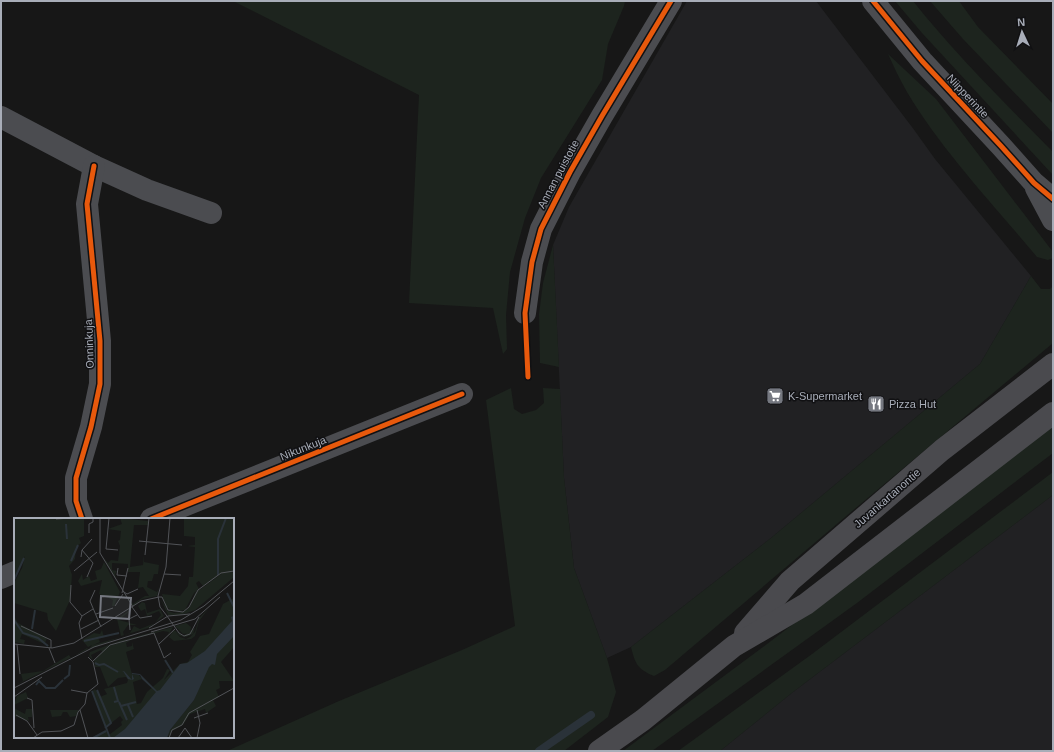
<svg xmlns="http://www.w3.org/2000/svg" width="1054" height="752" font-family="Arial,sans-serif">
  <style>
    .built { fill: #212123 }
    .green { fill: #1d241e }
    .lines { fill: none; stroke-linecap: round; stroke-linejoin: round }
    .stream { stroke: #2a3239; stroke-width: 8 }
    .minor { stroke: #4b4c50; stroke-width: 22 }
    .tertiary { stroke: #4b4c50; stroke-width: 22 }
    .secondary { stroke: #4a4a4e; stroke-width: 22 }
    .cycleway-casing { stroke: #111113; stroke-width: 8 }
    .cycleway { stroke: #e8590c; stroke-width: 5 }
    .labels { text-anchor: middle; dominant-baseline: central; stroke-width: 3; stroke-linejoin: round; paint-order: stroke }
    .street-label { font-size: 11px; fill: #a8adb8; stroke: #111113 }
    .poi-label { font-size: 11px; fill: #a8adb8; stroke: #111113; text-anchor: start }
    .inset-river { fill: none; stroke: #2a3239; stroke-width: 2 }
    .inset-road { fill: none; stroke: #515357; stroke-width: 1 }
    .view { fill: #757880; fill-opacity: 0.15; stroke: #757880; stroke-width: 2 }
    .inset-edge { fill: none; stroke: #a8adb8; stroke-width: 2 }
  </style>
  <rect width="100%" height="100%" fill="#171717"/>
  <g class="built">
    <path d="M687,1h129l96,126 23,32 96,117 -51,88 -209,174 -140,109 -24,11 -33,-90 -10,-90 -11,-233 16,-38z"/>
    <path d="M1053,495v256h-333l73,-59z"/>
  </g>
  <g class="green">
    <path d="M233,1h392l-1,5 -16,38 -6,36 -61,98 -16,40 -15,54 -4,43 1,34 -4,5 -10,-46 -84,-5 10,-208z"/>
    <path d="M895,1h18c43,54 92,102 140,151v23l-131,-142z"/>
    <path d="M930,1h29l19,26 75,77v29l-90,-94z"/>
    <path d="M888,54l48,45 117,153v6l-5,2 -11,-3c-43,-52 -95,-106 -130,-165 -7,-12 -13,-25 -19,-38z"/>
    <path d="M553,245l6,122 -19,-4 -1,-49 4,-31z"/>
    <path d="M1031,276l10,13h9l3,-3v57l-202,169 -186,158 -11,6c-17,-7 -19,-13 -23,-29l140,-109 209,-174z"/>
    <path d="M511,388l3,21 8,5 14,-4 8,-7 -1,-15 17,1 4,89 10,90 33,90 9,34 -8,25 -44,34h-337l112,-50 123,-51 53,-24 -29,-226z"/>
    <path d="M1053,425v28l-196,150 -205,148h-29l148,-110z"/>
    <path d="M1053,472v23l-260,197 -73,59h-42l134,-97z"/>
  </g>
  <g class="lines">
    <path class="stream" d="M539,751l52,-36"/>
    <g class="minor">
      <path d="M1,117l93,49 53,24 64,23"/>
      <path d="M525,313l7,-51 9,-33 29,-57 32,-56 69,-115"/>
      <path d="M82,519l-6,-18v-23l15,-51 9,-43v-43l-13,-137 7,-38"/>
      <path d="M151,519l311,-125"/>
      <path d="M1,578l14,-6"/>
    </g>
    <g class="tertiary">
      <path d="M873,1l49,60 79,85 33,37 19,16"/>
      <path d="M1036,188l17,32"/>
    </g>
    <g class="secondary">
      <path d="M745,633l45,-52 152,-131 111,-86"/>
      <path d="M599,751l44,-31 91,-74 72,-42 247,-191"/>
    </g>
    <g class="cycleway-casing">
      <g id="cycleway">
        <path d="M873,1l49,60 79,85 33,37 19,16"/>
        <path d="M528,377l-3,-64 7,-51 9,-33 29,-57 32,-56 69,-115"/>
        <path d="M82,519l-6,-18v-23l15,-51 9,-43v-43l-13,-137 7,-38"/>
        <path d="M151,519l311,-125"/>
      </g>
    </g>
    <use href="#cycleway" class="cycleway"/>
  </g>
  <defs>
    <g id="supermarket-square" transform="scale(0.9)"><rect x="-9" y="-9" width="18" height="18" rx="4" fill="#757880" stroke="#111113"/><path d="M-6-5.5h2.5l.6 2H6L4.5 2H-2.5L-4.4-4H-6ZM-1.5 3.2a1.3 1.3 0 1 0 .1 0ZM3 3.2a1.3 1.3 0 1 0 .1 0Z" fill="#fff"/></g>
    <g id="restaurant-square" transform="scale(0.9)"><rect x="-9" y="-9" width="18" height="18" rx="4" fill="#757880" stroke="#111113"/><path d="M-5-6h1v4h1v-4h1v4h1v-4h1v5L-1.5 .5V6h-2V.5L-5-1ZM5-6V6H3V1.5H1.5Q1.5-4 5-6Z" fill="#fff"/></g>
  </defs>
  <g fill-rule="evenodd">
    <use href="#supermarket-square" x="775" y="396"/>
    <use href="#restaurant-square" x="876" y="404"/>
  </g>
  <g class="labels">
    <g class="street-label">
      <text transform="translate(968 96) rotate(47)">Niipperintie</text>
      <text transform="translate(558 174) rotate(-62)">Annan puistotie</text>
      <text transform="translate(89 344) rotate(-92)">Onninkuja</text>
      <text transform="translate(303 448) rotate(-22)">Nikunkuja</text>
      <text transform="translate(887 498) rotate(-41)">Juvankartanontie</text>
    </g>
    <g class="poi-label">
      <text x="788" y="396">K-Supermarket</text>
      <text x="889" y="404">Pizza Hut</text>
    </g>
  </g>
  <g transform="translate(14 518)">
    <rect width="220" height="220" fill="#171717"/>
    <path d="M0,0h70v18l-5,2 2,5 -5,4 -1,12 -6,7 3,9 -2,25 -14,31 -8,-11 -1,-7 -33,-10v-20l8,-15 3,-12 -11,23zM106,0l28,3v4h-14l-4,42 13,-2 1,-10v7l15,3 -1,9h-4l-2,7h-4l-1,6 10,5 2,-5 -2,9 -15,3 -9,7 -10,-13 10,11 12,-8h4l-6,-9 -5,1 2,-16h-12v-8l-16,-1v7l5,1 -2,3 1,6 -13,-23 5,6 3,-3 7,1 2,-15 -2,-5 2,-1 1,-9 -13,-2 14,-5zM170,0h50v53l-3,1 3,1v4l-39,33 -14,5h-13l-8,-17 8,13 6,2 9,-1 7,-6 5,-13 28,-20 -20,13 -4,-5 -3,2 3,6 -5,4 -9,17 -11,2 -9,-6 -3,-12 18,2 8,-10 1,-9h4l2,-30 -8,-1 8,-1v-8l-11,-1zM90,44l16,30 -6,14h-2l1,-6 -14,-6 3,-14 -21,6 -3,-5 4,-7 1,6 6,-4 2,5 6,-2 -2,-8 6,-2zM220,80v49l-13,15 13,19h-15l1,7 -4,2 3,7 -6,3 3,6 -10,7 -1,-4 -15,5 -7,11 -11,6 -5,7 2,-7 25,-31 7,-20 -68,41 -16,17h-23l12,-7 3,4 13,-10 -1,-3 2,-2 -3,-4 -15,12 -13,-37 3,-2 5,8 7,-3 -3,-5 23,-6 1,-3 -2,-3 -8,1 -10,9 -8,-20h-5l-1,-7 15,-14 22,-6 -5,3 1,4 5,-1v-4l2,7 -8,3 6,22 7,1 3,4 -9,3 4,22 4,-1 6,-11 16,-14 4,-9 3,1 -6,10 16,-16 8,-2 4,-7 -2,-3 10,-16 9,-2 14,-30zM128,84l3,1 2,10 13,-4 4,7 -16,12 -27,8 -4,-17 -16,10 31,-20 -13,11 18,5h-9l-5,7 1,3 6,-2 4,-7 6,3 15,-6 6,-8 -2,-4 -12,5 -2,-7 -4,2 -3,-5zM195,90l-10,13 -4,15 -4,3 -17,2 -5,-4 5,-7 9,6 12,-8 -2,6 -7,3 -6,-1 -5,-5 5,6 6,2 4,-2 5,-5 4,-14zM0,98l4,7 29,15 -2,5 6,4 -29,-13 -2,5 5,1 -1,4 -10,-2zM172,105l5,4 -1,6 -7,1 -8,-8zM159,109l-6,10 2,-5 -6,-1 -53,14 -7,8 -2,-3 -10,5 2,5 -4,-4 1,-4 29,-11zM88,112l2,7 -6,1 2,4 -7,3 28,-8 -32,12 3,-4 -4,2 -6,-7 12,-7 6,1zM73,130l1,1 -74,37 9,-5 -2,-7 22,-3 26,-16 2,3zM12,174l2,6 -14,7 3,-9zM0,190l11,6 1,-5h6v8h-4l1,4 -15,-5zM36,192h29l-3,6 -6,1 -3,-5h-4l-2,4 -9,1z" fill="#1d241e"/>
    <path d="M220,98v20l-17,18 -2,11 -3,-1 -3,3 -15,33 -24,30 -3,8h-54l12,-9 31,-37 -14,-13 -2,-4 -8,-1 2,5 -2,1 -4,-1 -5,-8 -4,1h-1l6,-1 8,9v-7l8,1 17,17 3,-1 20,-26 7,-1 18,-12 27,-30 -1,-4z" fill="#2a3239"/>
    <path class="inset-river" d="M52,6l1,15M57,43l7,-16M204,57v-36l8,-21M0,62l10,-22M213,75l7,14M0,102l9,13 15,5 10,8M18,111l3,-19M70,123l35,-8M151,142l8,13M81,145l4,2 5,-1 14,8M50,161l5,-4 1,-10M22,167l3,-4 7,7h9l8,-8M83,172l14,33 -6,5M78,173l18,47M100,184l4,-1 -4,-14M105,184l8,18M114,187l5,12M107,188l15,-4M79,220l13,-7"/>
    <path class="inset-road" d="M86,0v35l33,54M95,0l-3,31 12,1M42,1l15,-1M75,15v-9l4,-2v-4M125,23l43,4M68,32l11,13 -6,14M131,37l4,-37M67,39l1,-7 10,-11M104,50l-1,7 10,1M60,53l23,-19M150,56l17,1M57,67l-1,17 12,14M81,72l-5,11 11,26M110,74l3,2 11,-5M108,75l6,-25M145,79h3l6,13 15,2 6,-5 9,-17 23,-17 13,-2M101,88l8,-12M118,89l8,11 12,-2M82,96l17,-6M68,98l11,-7M153,98l-7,-9 -2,-11 8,-29 4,-49M153,98l12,17 5,3 6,-2 9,-17M7,108l30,14v8M135,110l19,-12 22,-2M67,111l18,-9M116,112l-1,-11 8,-4M137,114l44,-13 25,-22M68,121l-3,-16 3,-7M0,126l38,4 22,-5 67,-42 18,-4M3,126l3,30M145,126l16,-15M35,130l6,15M79,143l17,-16 44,-12 10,25 7,-5M0,170l80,-41 87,-27 23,-14 30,-25M57,172l16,3M0,179l28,-20M13,180l5,2 2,28M66,192l8,28M2,197l11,6 10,14M180,200l14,-5M19,220l9,-6 19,-1 13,-6 4,-13 7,-8 2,-11 11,-9 -5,-22 -5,-5M155,220l3,-8 10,-5 7,-12 45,-25M164,220l7,-10 7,10M183,220l3,-15 -3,-13"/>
    <path class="view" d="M87,78l30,2 -2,21 -29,-2z"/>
    <rect width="220" height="220" class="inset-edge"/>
  </g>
  <rect width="1054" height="752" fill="none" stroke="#a8adb8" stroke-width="4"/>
  <g transform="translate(1022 32) rotate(356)" stroke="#111113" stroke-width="3" paint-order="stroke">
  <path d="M0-3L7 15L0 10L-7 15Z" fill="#a8adb8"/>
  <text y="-6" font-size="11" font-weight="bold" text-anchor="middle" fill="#a8adb8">N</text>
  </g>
</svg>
